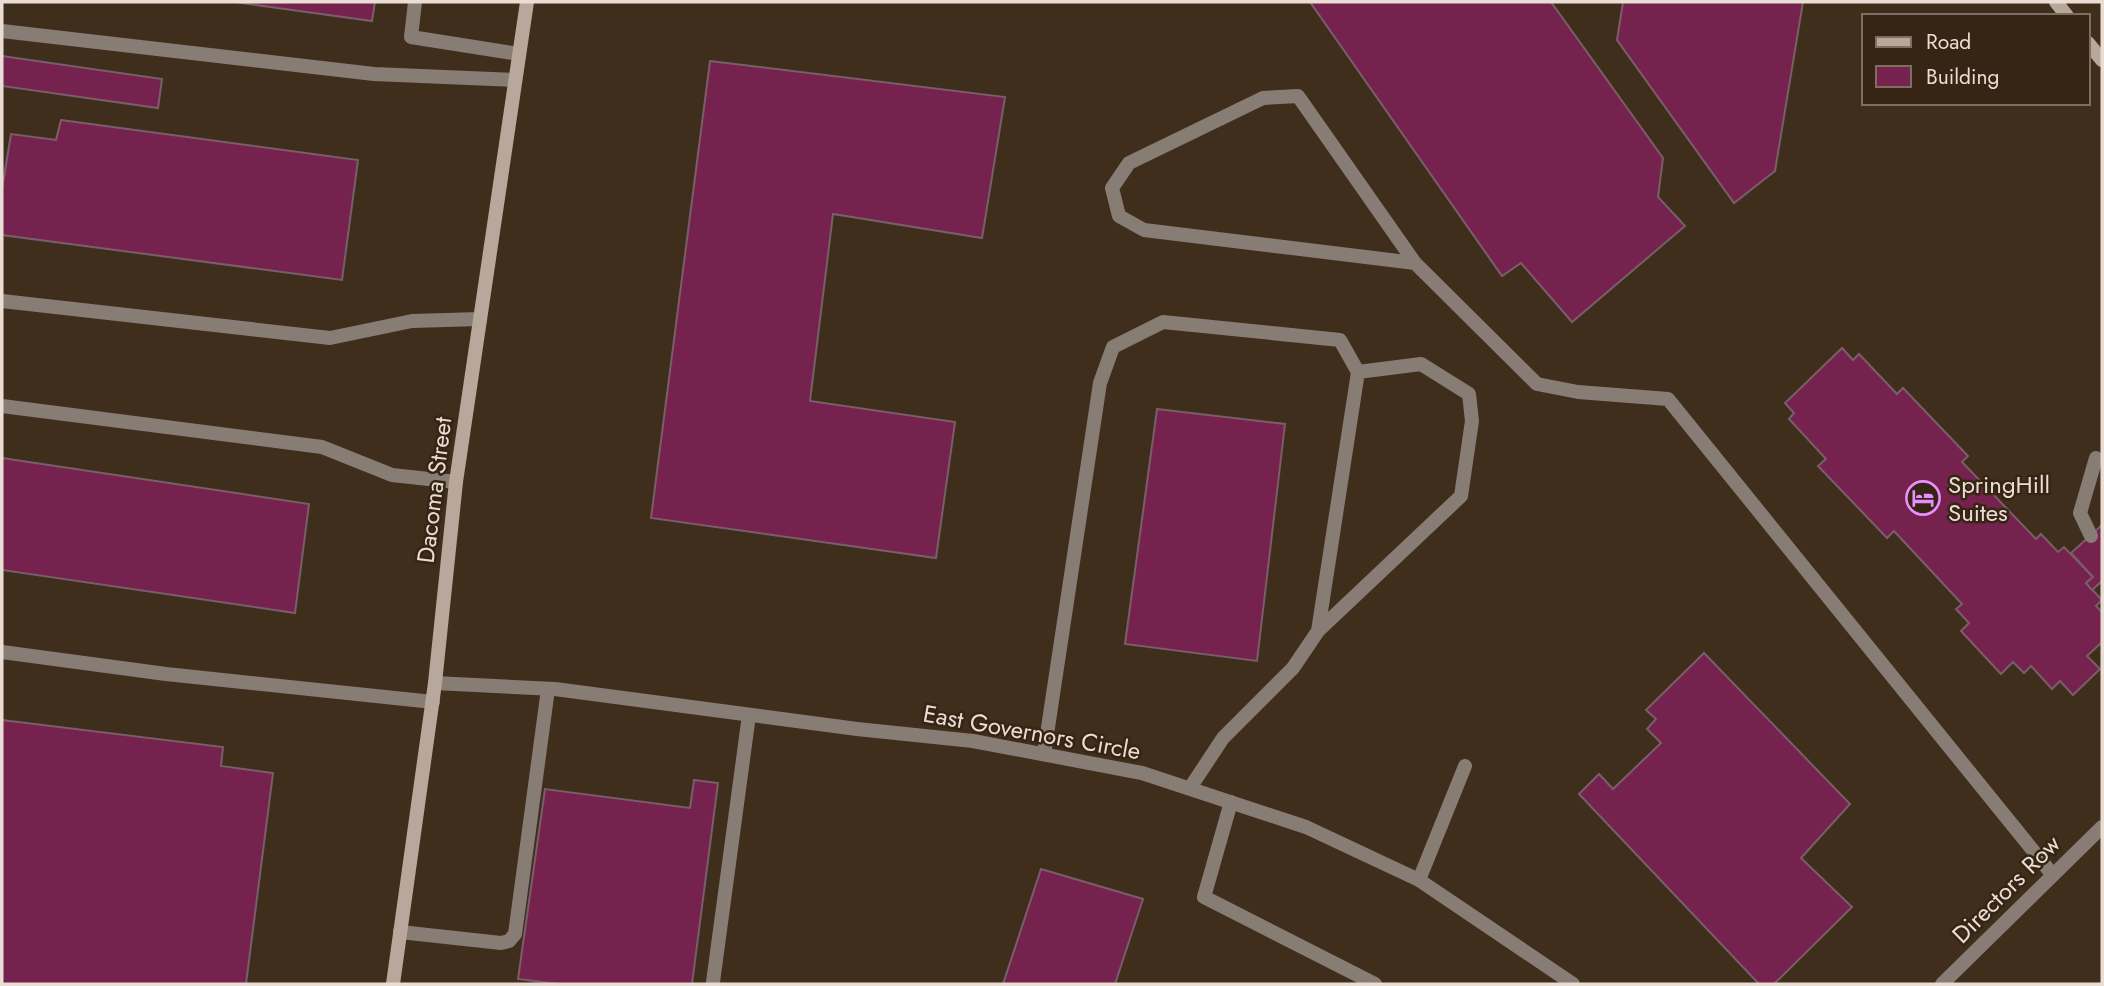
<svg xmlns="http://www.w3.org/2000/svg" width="2104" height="986" font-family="Jost,sans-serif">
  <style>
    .building { fill: #75234e; stroke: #795e69; stroke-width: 2 }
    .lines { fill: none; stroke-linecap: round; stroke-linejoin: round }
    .service { stroke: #877d75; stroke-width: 14 }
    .tertiary { stroke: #877d75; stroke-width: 14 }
    .secondary { stroke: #b8a79b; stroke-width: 14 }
    .labels { text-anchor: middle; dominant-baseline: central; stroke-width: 5; stroke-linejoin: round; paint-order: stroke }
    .poi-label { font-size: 24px; fill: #eaded4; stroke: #362414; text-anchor: start }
    .street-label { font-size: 24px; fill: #eaded4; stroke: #362414 }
  </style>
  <rect width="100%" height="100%" fill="#402e1d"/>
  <g class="building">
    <path d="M235,2h140l-3,19z"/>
    <path d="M1310,2h241l112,156 -5,39 27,29 -113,96 -51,-59 -19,13z"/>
    <path d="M1623,2h180l-28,169 -41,32 -117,-163z"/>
    <path d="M2,56l160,23 -4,29 -156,-22z"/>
    <path d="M710,61l295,36 -23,141 -149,-24 -23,187 145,21 -19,136 -285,-40z"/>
    <path d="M61,120l297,40 -16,120 -340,-45v-46l9,-55 45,6z"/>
    <path d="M1842,348l11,12 6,-6 38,40 6,-6 65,68 -6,6 74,77 5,-5 17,18 6,-5 29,30 -7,6 16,17 -6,6 6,6v30l-15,14 13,13 -27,26 -13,-14 -8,8 -21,-23 -7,7 -11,-11 -12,12 -40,-43 8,-8 -13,-14 6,-5 -68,-73 -7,7 -69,-72 8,-7 -37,-40 5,-6 -9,-10z"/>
    <path d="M1157,409l128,15 -28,237 -132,-17z"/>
    <path d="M2,458l307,46 -14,109 -293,-43z"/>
    <path d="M2102,525v56l-10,9 -6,-7 7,-6 -22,-24z"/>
    <path d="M1704,653l146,151 -49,54 51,49 -78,77h-15l-180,-190 20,-20 14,15 48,-46 -14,-14 9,-10 -10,-9z"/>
    <path d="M2,720l221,27 -2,19 52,7 -27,211h-244z"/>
    <path d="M694,780l24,3 -26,201h-134l-40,-5 27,-190 145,19z"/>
    <path d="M1041,869l102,30 -28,85h-112z"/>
  </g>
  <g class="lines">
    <g class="service">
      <path d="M415,2l-4,35 108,17"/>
      <path d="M2,31l372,43 141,6"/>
      <path d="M1415,263l-117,-167 -35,2 -134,65 -17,25 7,28 25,14 271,33 122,121 41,8 90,7 384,475"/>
      <path d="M2,301l328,37 82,-17 68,-2"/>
      <path d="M2,406l320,41 70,28 64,7"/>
      <path d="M2091,536l-11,-23 16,-55"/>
      <path d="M2,652l164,22 267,28"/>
      <path d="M1044,754l56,-371 13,-36 50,-25 177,18 18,32"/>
      <path d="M1190,788l33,-50 70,-70 25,-37 143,-135 11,-75 -3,-27 -48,-30 -63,8 -40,259"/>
      <path d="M1231,802l-27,95 171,87"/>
      <path d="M1419,880l46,-114"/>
      <path d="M400,932l101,11 8,-2 6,-7 33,-245"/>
      <path d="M713,982l36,-267"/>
    </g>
    <g class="tertiary">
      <path d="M435,683l120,6 302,40 116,12 169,32 164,54 113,53 154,104"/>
      <path d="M1942,984l160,-157"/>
    </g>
    <g class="secondary">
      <path d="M2056,2l11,14"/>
      <path d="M2088,43l14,17"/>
      <path d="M393,984l42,-301 21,-201 71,-480"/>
    </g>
  </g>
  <defs>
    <g id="hotel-ring" transform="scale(1.75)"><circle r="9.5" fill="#362414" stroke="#e98efe" stroke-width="1.5"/><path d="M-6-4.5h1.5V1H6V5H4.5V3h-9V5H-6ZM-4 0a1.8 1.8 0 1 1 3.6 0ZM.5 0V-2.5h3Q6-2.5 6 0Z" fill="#e98efe"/></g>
  </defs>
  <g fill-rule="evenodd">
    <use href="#hotel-ring" x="1923" y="498"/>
  </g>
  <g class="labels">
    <g class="poi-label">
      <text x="1948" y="484">SpringHill<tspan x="1948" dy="28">Suites</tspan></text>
    </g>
    <g class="street-label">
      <text transform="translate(434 490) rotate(-83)">Dacoma Street</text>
      <text transform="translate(1032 732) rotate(10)">East Governors Circle</text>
      <text transform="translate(2006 889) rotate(-45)">Directors Row</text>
    </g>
  </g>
  <rect width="2104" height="986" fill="none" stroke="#eaded4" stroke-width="7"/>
  <rect x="1862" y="14" width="228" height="91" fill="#362414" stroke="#7e6e61" stroke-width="2"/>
  <rect x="1876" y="37" width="35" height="10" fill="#b8a79b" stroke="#7e6e61" stroke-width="2"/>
  <text x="1926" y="49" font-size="21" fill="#eaded4">Road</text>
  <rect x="1876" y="66" width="35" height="21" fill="#75234e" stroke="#7e6e61" stroke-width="2"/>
  <text x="1926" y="84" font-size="21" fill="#eaded4">Building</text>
</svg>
